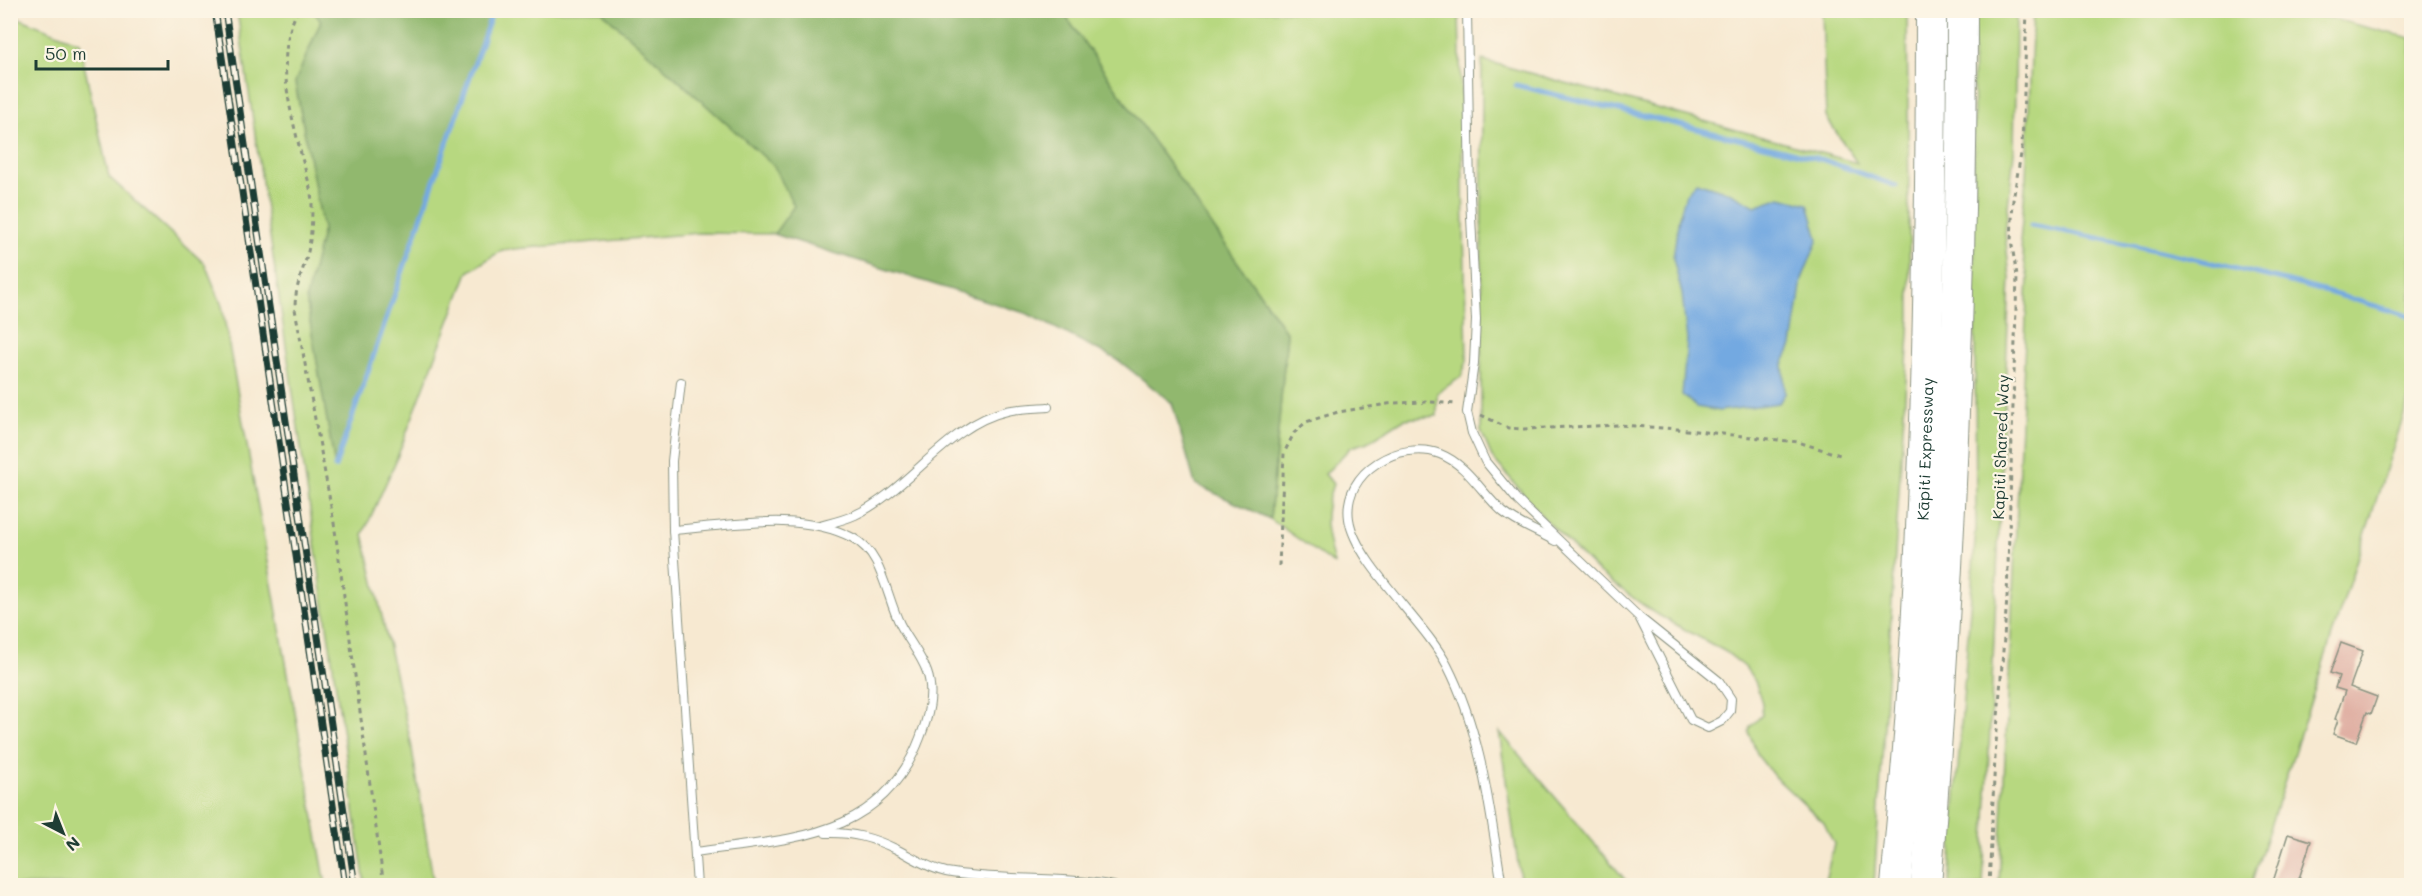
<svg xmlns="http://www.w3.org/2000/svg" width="2422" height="896" font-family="Mali,sans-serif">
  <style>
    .green { fill: #b7d880; stroke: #6b8a5a; stroke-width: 1.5 }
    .forest { fill: #91b86e; stroke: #587a51; stroke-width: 1.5 }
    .water { fill: #73a9e1; stroke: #49738a; stroke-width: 1.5 }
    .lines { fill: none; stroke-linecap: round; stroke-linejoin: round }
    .stream { stroke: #73a9e1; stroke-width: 5 }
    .building { fill: #dfada1 }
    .lane-casing { stroke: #8b9382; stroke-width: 10 }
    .highway-casing { stroke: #8b9382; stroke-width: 32 }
    .path { stroke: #8b9382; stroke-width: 3; stroke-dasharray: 4.5 4.5; stroke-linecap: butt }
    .lane { stroke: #fff; stroke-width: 8 }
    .highway { stroke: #fff; stroke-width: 30 }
    .rail-casing { stroke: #1f3d34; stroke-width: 7 }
    .rail { stroke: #fcf5e5; stroke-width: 4.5; stroke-dasharray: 14; stroke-linecap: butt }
    .labels { text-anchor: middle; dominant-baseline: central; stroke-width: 4.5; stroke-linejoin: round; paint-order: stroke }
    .street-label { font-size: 16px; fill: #1f3d34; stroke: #fcf5e5 }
  </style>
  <rect width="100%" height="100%" fill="#fcf5e5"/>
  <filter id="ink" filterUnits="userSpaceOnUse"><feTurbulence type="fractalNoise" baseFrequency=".0167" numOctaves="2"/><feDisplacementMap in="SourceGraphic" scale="12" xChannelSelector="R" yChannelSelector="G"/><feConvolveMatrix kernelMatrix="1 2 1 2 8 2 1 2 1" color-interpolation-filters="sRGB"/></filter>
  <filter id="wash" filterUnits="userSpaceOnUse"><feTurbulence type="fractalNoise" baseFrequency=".008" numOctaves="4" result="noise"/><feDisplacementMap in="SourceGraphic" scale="24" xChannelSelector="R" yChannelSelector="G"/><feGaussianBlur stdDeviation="1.35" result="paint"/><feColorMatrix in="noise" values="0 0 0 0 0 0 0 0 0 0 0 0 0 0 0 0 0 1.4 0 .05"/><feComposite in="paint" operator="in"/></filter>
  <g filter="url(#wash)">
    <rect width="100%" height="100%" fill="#f7e9d1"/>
    <g class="green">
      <path d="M237,11h76l8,10 -26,62 28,146 -17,69 29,167 158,-454h108l173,155 21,40 -21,28 -75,-1 -197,17 -34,22 -73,191 -32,71 48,209 23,142h-69z"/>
      <path d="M1062,11h397l8,350 -6,16 -24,16v23l-33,3 -36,23 -17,5 -26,27 8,10c-12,34 -7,47 1,80l-64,-45 17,-186z"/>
      <path d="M1822,11h85l3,306 -36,568h-50l10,-41 -10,-21 -50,-47 -16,-20 -9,-23 1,-6 12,-12v-12l-7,-22 -10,-14 -19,-15 -73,-40 -54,-39 -55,-55 -52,-61 -11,-26 1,-371 375,103 -31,-46z"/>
      <path d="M1973,11h43l-2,141 -9,81 5,45 -27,607 -34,1 27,-358z"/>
      <path d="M2033,11h267l111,27v355l-160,492h-252l29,-607 -8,-36 6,-64z"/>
      <path d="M11,15l68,27 30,135 96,87 17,42 104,579h-315l-1,-468h2l-2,-4z"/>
      <path d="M1499,731l129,152 -5,3 -102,-1z"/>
    </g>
    <g class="forest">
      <path d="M313,11h180l-158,456 -29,-169 17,-69 -28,-147 26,-61z"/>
      <path d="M601,11h461l225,322 -17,186 -75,-35 -23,-81 -54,-43 -90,-46 -254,-80 20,-28 -20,-40z"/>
    </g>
    <path class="water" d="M1696,182l35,11 24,13 26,-9 27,7 10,35 -16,40 -10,67 -9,18 2,29 -6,10 -60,8 -22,-4 -15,-12 5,-55 -5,-46 -9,-36 6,-41 7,-23z"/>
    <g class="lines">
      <g class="stream">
        <path d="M1516,85l308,75 72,26"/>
        <path d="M2031,225c129,24 256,53 381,92"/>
        <path d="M335,467l158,-457"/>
      </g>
    </g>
    <g id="blocks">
      <g class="building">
        <path d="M2341,643l22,8 -13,36 27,10 -6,17 -4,-2 -11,30 -23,-8 5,-14 -3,-1 10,-28 -10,-3 4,-12 -9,-3z"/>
        <path d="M2288,834l23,7 -14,44h-25z"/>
      </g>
    </g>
  </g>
  <g filter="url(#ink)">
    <use href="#blocks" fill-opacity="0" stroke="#8b9382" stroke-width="1.5"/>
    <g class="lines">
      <g class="lane-casing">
        <g id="lane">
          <path d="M1467,10l3,186 6,124 -2,43 -7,49 5,21 13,28 33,40 121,116 80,64 12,18 -1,12 -8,10 -14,7 -17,-8 -52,-103"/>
          <path d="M681,382l-9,79 1,69 24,356"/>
          <path d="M820,526c11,-3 24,-6 35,-11 54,-25 93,-91 152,-104 13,-3 28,-3 41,-4"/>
          <path d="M673,530c57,-4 127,-20 180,8 30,16 33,59 47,86 8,16 21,31 27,48 8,22 1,46 -7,66 -39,103 -132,100 -225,114"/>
          <path d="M826,833c26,-1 47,5 70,16 17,8 31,19 50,23 56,10 113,3 168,14"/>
          <path d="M1502,886c-12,-74 -20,-153 -55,-221 -22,-43 -92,-103 -98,-146 -7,-48 52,-80 91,-65 28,11 42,40 63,58 16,13 34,19 52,29"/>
        </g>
      </g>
      <g class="highway-casing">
        <g id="highway">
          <path id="s1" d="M1896,886c5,-59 11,-118 15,-177 16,-232 20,-466 20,-699"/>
          <path d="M1926,886c23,-292 36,-583 36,-876"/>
        </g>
      </g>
      <g class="path">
        <path d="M298,10c-25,48 -7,102 5,152 4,14 9,29 9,44 0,17 -1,34 -5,50 -6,20 -12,32 -12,53l39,214 50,363"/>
        <path d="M1481,415l27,13 16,1 96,-4 57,4 121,13 42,13"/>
        <path d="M1279,566l5,-113 10,-20 12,-11 32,-10 56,-9 37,-1 26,2"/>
        <path d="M1989,886l6,-129 12,-159 10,-322 -6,-36 2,-40 9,-52 5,-138"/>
      </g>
      <use href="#lane" class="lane"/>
      <use href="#highway" class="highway"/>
      <g class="rail-casing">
        <g id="rail">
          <path d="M215,10l130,876"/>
          <path d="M225,10l130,876"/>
        </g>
      </g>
      <use href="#rail" class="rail"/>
    </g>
  </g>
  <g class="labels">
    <g class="street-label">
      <text transform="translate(2000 447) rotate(-88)">Kapiti Shared Way</text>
      <text stroke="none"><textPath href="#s1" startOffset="438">Kāpiti Expressway</textPath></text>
    </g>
  </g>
  <rect width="2422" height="896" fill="none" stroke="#fcf5e5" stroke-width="36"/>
  <g transform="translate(63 833) rotate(138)" stroke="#fcf5e5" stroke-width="4.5" paint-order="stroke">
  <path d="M0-4.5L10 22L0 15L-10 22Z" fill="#1f3d34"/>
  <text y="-9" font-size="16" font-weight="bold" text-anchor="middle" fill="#1f3d34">N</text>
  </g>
  <path d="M36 60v9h132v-9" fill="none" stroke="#1f3d34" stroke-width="3"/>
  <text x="45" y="60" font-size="18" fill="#1f3d34" stroke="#fcf5e5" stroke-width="4.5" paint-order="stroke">50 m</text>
</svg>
